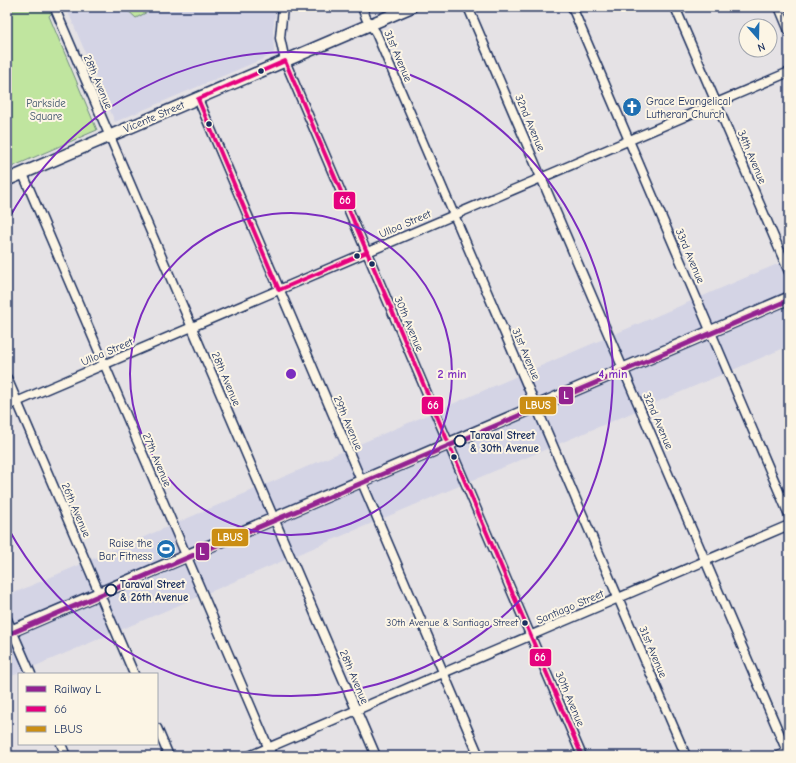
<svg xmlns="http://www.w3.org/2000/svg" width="796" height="763" font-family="'Comic Neue',sans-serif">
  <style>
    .built { fill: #d4d4e5 }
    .green { fill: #c0e59f; stroke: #6e8a7e }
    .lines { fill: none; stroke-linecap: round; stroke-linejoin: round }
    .street-casing { stroke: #1b2f5e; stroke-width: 11 }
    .secondary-casing { stroke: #1b2f5e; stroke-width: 14 }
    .street { stroke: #fcf5e5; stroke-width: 8 }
    .secondary { stroke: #fcf5e5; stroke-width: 11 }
    .bus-1-casing { stroke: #fcf5e5; stroke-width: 7 }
    .bus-2-casing { stroke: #fcf5e5; stroke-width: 7 }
    .bus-1 { stroke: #e5007d; stroke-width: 4 }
    .bus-2 { stroke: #cb8e13; stroke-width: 4 }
    .rail-1-casing { stroke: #fcf5e5; stroke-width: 8 }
    .rail-1 { stroke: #932290; stroke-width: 5 }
    .ring { fill: none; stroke: #7b2cbf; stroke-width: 2 }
    .bus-dot { fill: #1b2f5e; stroke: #fcf5e5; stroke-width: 1.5 }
    .stop-dot { fill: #fcf5e5; stroke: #1b2f5e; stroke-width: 2 }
    .labels { text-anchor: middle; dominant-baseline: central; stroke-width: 4; stroke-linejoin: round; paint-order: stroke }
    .bus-label { font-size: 10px; fill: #1b2f5e; stroke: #fcf5e5; text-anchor: end }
    .street-label { font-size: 11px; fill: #1b2f5e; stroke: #fcf5e5 }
    .poi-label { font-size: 11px; fill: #1b2f5e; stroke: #fcf5e5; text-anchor: start }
    .park-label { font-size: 11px; fill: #3c536b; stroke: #fcf5e5 }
    .stop-label { font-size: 11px; font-weight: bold; fill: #1b2f5e; stroke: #fcf5e5; text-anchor: start }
    .centre { fill: #7b2cbf; stroke: #fcf5e5; stroke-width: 2 }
    .ring-label { font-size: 12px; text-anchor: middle; font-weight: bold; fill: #7b2cbf; stroke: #fcf5e5; stroke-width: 4; stroke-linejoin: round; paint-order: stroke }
    .line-badge { stroke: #fcf5e5; stroke-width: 1.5 }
    .badge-label { font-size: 11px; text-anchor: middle; font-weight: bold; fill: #fff }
  </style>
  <rect width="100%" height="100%" fill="#e5e2e5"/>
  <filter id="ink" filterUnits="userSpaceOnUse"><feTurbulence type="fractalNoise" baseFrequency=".025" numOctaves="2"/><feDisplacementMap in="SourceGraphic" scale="8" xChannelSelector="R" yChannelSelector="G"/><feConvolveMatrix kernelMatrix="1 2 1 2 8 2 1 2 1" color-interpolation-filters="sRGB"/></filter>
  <g filter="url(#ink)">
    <g class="built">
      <path d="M66,7h210l-3,23 1,22 -4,4 -155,66z"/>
      <path d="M789,259v87l-782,332v-82z"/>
    </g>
    <g class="green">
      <path d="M7,7h50l-8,9 48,114 -90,39z"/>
      <path d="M124,7h33l-21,11z"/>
    </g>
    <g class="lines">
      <g class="street-casing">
        <g id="street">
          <path d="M283,7l-3,31 5,23 297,695"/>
          <path d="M362,7l4,11 10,15 310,723"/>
          <path d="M468,7l321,749"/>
          <path d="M572,7l217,508"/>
          <path d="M675,7l114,265"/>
          <path d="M779,7l10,24"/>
          <path d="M56,11l320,745"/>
          <path d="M198,99l281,657"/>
          <path d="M23,174l249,582"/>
          <path d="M7,378l127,296"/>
          <path d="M7,406l782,-334"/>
          <path d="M7,619l24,55"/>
          <path d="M157,728l12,28"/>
          <path d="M61,744l5,12"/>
          <path d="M249,756l540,-231"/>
          <path d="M778,756l11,-5"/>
        </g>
      </g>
      <g class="secondary-casing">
        <g id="secondary">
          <path d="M7,180l404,-173"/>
          <path d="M7,633l782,-335"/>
        </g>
      </g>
      <use href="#street" class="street"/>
      <use href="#secondary" class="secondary"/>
      <g class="bus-1-casing">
        <g id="bus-1">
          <path d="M285,61l82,191 -88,38 -81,-191z"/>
          <path d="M367,252l215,504"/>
        </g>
      </g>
      <g class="bus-2-casing">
        <path id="bus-2" d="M7,633l782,-335"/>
      </g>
      <use href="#bus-1" class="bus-1"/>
      <use href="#bus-2" class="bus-2"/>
      <g class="rail-1-casing">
        <path id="rail-1" d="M7,635l782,-335"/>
      </g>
      <use href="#rail-1" class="rail-1"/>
    </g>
  </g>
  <g class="ring">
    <circle cx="291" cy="374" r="161"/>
    <path d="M8 220A322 322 0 1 1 8 528"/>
  </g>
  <defs>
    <g id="church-disc" transform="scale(1)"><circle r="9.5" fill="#1f6fb2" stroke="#fcf5e5"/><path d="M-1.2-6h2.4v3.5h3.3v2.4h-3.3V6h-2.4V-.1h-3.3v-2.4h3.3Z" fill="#fff"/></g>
    <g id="stadium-disc" transform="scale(1)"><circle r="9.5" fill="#1f6fb2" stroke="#fcf5e5"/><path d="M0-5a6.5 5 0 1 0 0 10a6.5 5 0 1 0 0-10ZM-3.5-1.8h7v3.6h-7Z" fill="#fff"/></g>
  </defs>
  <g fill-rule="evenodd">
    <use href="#church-disc" x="632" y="107"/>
    <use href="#stadium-disc" x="166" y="549"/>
  </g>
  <g class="bus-dot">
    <circle cx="261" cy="71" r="3.5"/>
    <circle cx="209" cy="124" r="3.5"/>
    <circle cx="357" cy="256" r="3.5"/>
    <circle cx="372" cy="264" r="3.5"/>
    <circle cx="454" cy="457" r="3.5"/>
    <circle cx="525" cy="623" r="3.5"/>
  </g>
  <g class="stop-dot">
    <circle cx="460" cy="441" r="5.5"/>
    <circle cx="111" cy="590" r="5.5"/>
  </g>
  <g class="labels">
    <g class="bus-label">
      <text x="518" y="623">30th Avenue &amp; Santiago Street</text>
    </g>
    <g class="street-label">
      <text transform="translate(398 56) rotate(67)">31st Avenue</text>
      <text transform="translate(98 82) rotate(67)">28th Avenue</text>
      <text transform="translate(154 117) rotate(-23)">Vicente Street</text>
      <text transform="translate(530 123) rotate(67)">32nd Avenue</text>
      <text transform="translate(752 157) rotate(67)">34th Avenue</text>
      <text transform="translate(405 224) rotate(-23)">Ulloa Street</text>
      <text transform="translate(690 256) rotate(67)">33rd Avenue</text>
      <text transform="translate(409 324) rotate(67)">30th Avenue</text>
      <text transform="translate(107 352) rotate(-23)">Ulloa Street</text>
      <text transform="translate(526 354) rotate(67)">31st Avenue</text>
      <text transform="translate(226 379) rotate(67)">28th Avenue</text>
      <text transform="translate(658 421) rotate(67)">32nd Avenue</text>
      <text transform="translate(348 423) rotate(67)">29th Avenue</text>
      <text transform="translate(157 460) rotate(67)">27th Avenue</text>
      <text transform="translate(76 510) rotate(67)">26th Avenue</text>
      <text transform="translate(570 607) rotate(-23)">Santiago Street</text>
      <text transform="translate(653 652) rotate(67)">31st Avenue</text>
      <text transform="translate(354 677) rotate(67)">28th Avenue</text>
      <text transform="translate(570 699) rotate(67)">30th Avenue</text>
    </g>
    <g class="poi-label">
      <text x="646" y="101">Grace Evangelical<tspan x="646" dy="13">Lutheran Church</tspan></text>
      <text x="152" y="543" text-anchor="end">Raise the<tspan x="152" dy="13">Bar Fitness</tspan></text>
    </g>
    <g class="park-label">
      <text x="46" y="103">Parkside<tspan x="46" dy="13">Square</tspan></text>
    </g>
    <g class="stop-label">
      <text x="470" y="435">Taraval Street<tspan x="470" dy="13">&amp; 30th Avenue</tspan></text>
      <text x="120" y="584">Taraval Street<tspan x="120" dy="13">&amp; 26th Avenue</tspan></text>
    </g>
  </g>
  <circle cx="291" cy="374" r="6" class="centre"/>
  <g class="ring-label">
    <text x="452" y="378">2 min</text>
    <text x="613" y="378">4 min</text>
  </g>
  <g class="line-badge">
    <rect x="333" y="191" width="23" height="19" rx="4" fill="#e5007d"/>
    <rect x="558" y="386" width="16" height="19" rx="4" fill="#932290"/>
    <rect x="519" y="396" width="38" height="19" rx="4" fill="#cb8e13"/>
    <rect x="421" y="396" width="23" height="19" rx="4" fill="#e5007d"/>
    <rect x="211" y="528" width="38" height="19" rx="4" fill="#cb8e13"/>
    <rect x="195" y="542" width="15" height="19" rx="4" fill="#932290"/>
    <rect x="529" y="648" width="23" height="19" rx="4" fill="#e5007d"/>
  </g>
  <g class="badge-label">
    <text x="345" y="204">66</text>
    <text x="566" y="399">L</text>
    <text x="538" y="409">LBUS</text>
    <text x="433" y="409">66</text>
    <text x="230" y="541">LBUS</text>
    <text x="202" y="555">L</text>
    <text x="540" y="661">66</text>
  </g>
  <rect width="796" height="763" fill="none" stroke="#fcf5e5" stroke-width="24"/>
  <rect x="12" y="12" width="772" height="739" fill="none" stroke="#1b2f5e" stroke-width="1.5" filter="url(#ink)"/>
  <rect x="18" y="673" width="140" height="72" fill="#fcf5e5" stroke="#a2a6af"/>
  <rect x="26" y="686" width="20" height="6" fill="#932290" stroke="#a2a6af"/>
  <text x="54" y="693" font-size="12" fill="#1b2f5e">Railway L</text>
  <rect x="26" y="706" width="20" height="6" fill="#e5007d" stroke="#a2a6af"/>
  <text x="54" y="713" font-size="12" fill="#1b2f5e">66</text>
  <rect x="26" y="726" width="20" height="6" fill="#cb8e13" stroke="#a2a6af"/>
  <text x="54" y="733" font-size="12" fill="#1b2f5e">LBUS</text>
  <g transform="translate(758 38) rotate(160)"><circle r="19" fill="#fcf5e5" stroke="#a2a6af"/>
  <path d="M0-3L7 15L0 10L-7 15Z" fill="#1f6fb2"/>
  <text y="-6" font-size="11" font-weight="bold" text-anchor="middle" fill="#1b2f5e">N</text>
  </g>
</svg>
